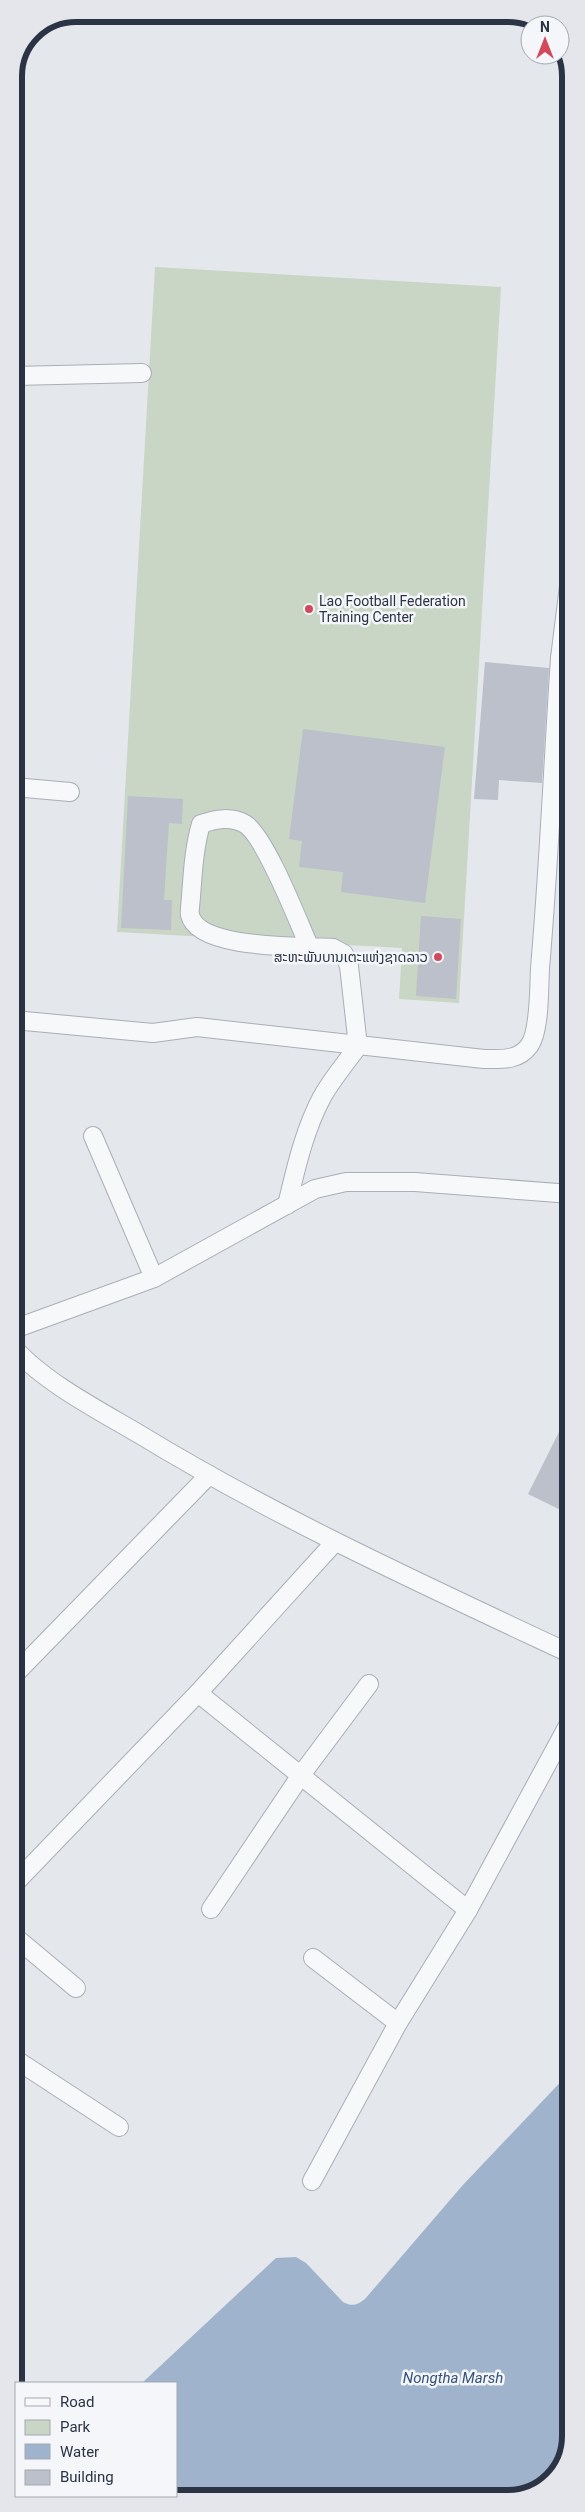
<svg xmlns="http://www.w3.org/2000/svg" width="585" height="2512" font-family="Roboto,'Noto Sans Lao',sans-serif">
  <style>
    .green { fill: #c9d6c5 }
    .water { fill: #9fb4cc }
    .building { fill: #bbc0ca }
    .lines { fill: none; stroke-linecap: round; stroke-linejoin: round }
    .minor-casing { stroke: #a9aeb7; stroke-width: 20 }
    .path { stroke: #c2c5cb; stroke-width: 3; stroke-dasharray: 4 4; stroke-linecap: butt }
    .minor { stroke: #f7f8fa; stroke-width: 18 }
    .poi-dot { fill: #d1495b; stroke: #f4f6f9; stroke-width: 2 }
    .labels { text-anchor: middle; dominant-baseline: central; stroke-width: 5; stroke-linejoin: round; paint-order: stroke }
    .poi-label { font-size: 14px; fill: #2b3445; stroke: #f4f6f9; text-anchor: start }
    .water-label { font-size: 15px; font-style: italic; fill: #34527a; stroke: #f4f6f9 }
    .rim { fill: none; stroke: #2b3445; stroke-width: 6 }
  </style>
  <rect width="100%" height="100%" fill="#e4e7ec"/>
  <path class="green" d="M155,267l346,20 -42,716 -60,-4 3,-51 -285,-16z"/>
  <path class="water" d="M571,2071v365l-15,41 -36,20 -384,1 -3,-2h43v-113h-34l134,-125 20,-1 10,6 37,39c10,5 14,3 22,-3l97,-113z"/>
  <g class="building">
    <path d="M485,662l64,6 -7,115 -43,-3 -1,20 -24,-1z"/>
    <path d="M570,669v116l-7,-1z"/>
    <path d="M303,729l142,18 -20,156 -84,-11 2,-20 -44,-5 3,-26 -13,-2z"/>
    <path d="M563,789h7v52l-10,-2z"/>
    <path d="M128,796l55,3 -1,25 -13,-1 -5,77h8l-1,30 -50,-2z"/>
    <path d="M421,916l40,3 -5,80 -40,-3z"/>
    <path d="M571,1408v107l-43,-21z"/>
  </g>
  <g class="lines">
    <g class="minor-casing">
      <g id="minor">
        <path d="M14,376l128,-3"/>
        <path d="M570,578l-10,80 10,1"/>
        <path d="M14,787l56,5"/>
        <path d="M14,1020l139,13 44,-6 287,32c17,0 34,2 45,-13 11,-14 10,-59 11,-78 9,-103 13,-206 20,-310"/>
        <path d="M93,1136l61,142"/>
        <path d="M287,1205c9,-37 17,-74 35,-108 10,-18 24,-34 36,-51l-9,-80 -5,-12 -11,-6c-29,-2 -135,2 -143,-33 -1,-5 1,-14 1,-19 2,-25 3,-48 10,-72 15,-5 30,-8 44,0 20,12 53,97 64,122"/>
        <path d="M14,1329l140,-51 161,-89 31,-7h69l156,12"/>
        <path d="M14,1348c30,34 86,63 125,86 138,84 285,151 432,220"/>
        <path d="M15,1674l193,-198"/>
        <path d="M198,1693l270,217"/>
        <path d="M15,1883l183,-190 136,-150"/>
        <path d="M211,1909l90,-134 68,-91"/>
        <path d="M15,1937l61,51"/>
        <path d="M313,1958l85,65"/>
        <path d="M15,2059l104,68"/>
        <path d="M312,2181l86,-158 70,-113 103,-190"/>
      </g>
    </g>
    <g class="path">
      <path d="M15,2423h1"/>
      <path d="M103,2496l3,2"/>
    </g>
    <use href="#minor" class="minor"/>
  </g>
  <g class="poi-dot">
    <circle cx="309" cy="609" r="5"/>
    <circle cx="438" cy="957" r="5"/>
  </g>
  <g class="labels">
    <g class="poi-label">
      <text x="319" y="601">Lao Football Federation<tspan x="319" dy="16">Training Center</tspan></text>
      <text x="428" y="957" text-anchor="end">ສະຫະພັນບານເຕະແຫ່ງຊາດລາວ</text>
    </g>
    <g class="water-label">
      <text x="453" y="2378">Nongtha Marsh</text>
    </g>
  </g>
  <path d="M0 0H585V2512H0ZM76 22H508A54 54 0 0 1 562 76V2436A54 54 0 0 1 508 2490H76A54 54 0 0 1 22 2436V76A54 54 0 0 1 76 22Z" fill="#e4e6eb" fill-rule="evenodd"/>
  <path class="rim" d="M76 22H508A54 54 0 0 1 562 76V2436A54 54 0 0 1 508 2490H76A54 54 0 0 1 22 2436V76A54 54 0 0 1 76 22Z"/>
  <rect x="15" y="2382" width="162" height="115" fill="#f4f6f9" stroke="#a4a8b1"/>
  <rect x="25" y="2398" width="25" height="8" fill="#f7f8fa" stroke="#a4a8b1"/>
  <text x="60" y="2407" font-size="15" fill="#2b3445">Road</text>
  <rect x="25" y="2420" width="25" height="15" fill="#c9d6c5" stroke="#a4a8b1"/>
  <text x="60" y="2432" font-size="15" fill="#2b3445">Park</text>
  <rect x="25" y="2444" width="25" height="15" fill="#9fb4cc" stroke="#a4a8b1"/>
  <text x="60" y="2457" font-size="15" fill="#2b3445">Water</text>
  <rect x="25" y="2470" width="25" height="15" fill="#bbc0ca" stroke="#a4a8b1"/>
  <text x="60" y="2482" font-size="15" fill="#2b3445">Building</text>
  <g transform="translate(545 40)"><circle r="24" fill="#f4f6f9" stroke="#a4a8b1"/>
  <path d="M0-4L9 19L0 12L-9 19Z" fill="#d1495b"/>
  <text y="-8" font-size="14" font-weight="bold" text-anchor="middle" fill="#2b3445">N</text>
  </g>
</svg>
